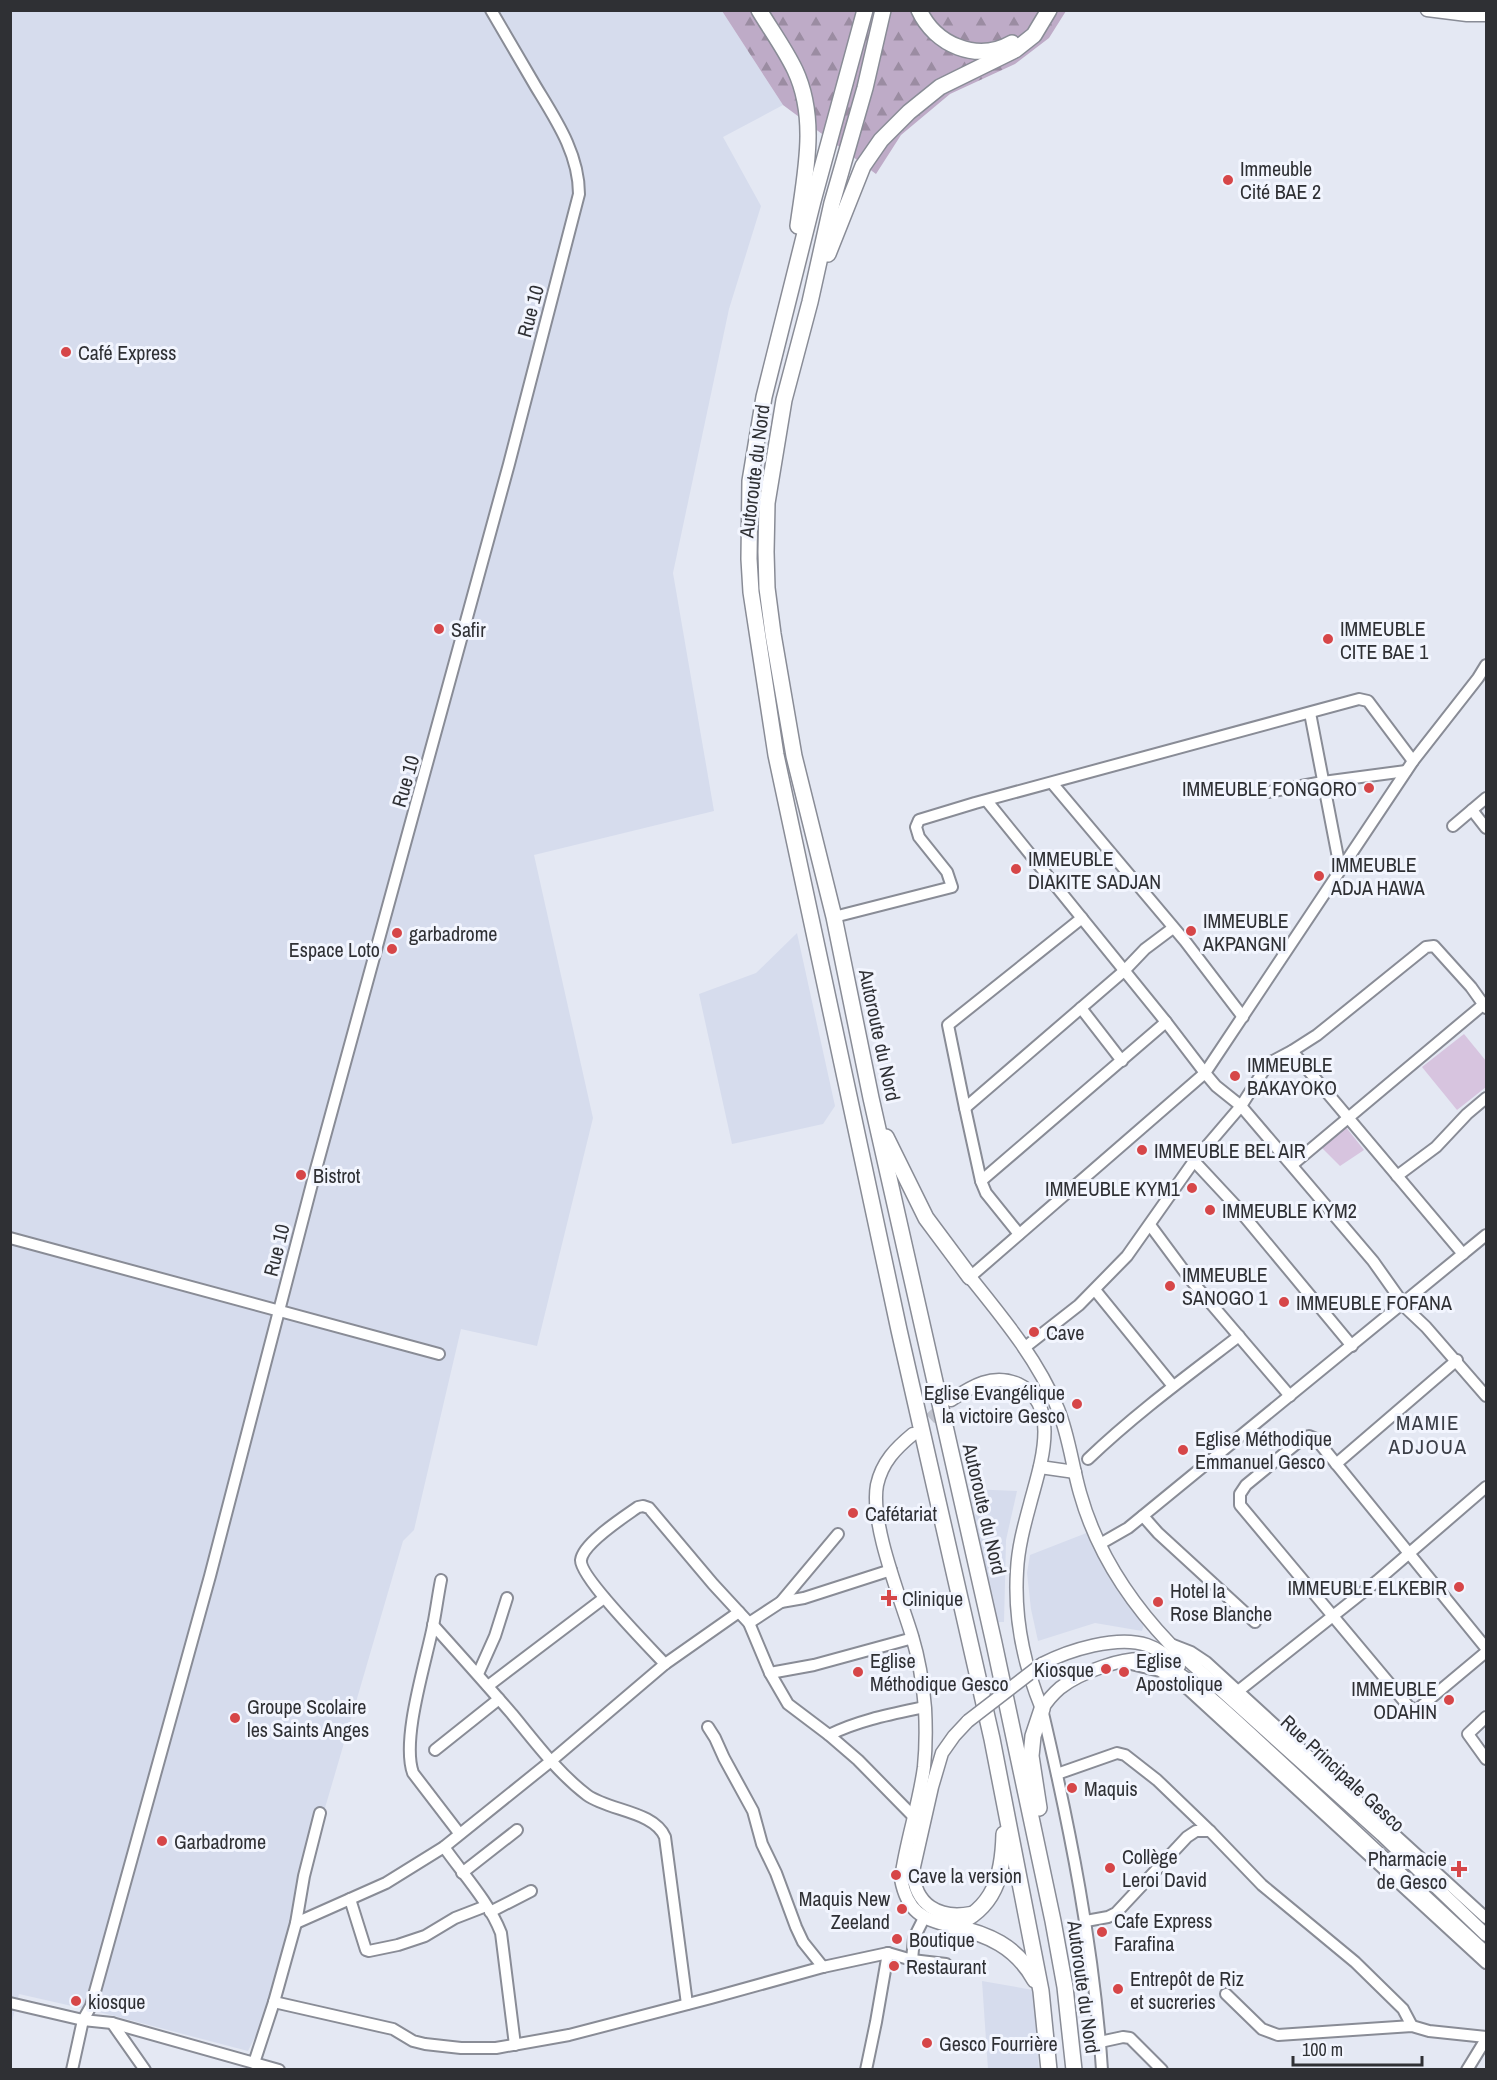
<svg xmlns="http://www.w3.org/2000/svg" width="1497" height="2080" font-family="'Archivo Narrow',sans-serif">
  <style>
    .built { fill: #d6dced }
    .grass { fill: #d7c4df }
    .forest { fill: url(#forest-firs) }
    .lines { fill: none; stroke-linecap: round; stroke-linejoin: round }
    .major-tunnel { stroke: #c0c3cd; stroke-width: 12; stroke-dasharray: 12 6; stroke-linecap: butt }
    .minor-casing { stroke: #898c96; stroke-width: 14 }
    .major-casing { stroke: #898c96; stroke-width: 15 }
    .highway-casing { stroke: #898c96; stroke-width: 18 }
    .minor { stroke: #fff; stroke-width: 10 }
    .major { stroke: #fff; stroke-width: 12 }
    .highway { stroke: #fff; stroke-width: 15 }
    .major-bridge-casing { stroke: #898c96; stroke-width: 15; stroke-linecap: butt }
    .major-bridge { stroke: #fff; stroke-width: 12 }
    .poi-dot { fill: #d64648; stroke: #f2f5fe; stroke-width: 2 }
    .labels { text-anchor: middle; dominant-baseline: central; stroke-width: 6; stroke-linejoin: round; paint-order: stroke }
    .poi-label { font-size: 20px; fill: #2f3034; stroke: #f2f5fe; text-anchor: start }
    .street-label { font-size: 20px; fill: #2f3034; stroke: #f2f5fe }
    .neighbourhood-label { font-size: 21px; letter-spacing: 1.5px; fill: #3c3f48; stroke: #f2f5fe }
  </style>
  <defs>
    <pattern id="forest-firs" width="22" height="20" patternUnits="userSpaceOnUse" patternTransform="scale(1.5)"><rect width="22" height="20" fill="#beabc7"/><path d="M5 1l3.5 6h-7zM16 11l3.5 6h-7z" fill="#9b8ca2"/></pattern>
  </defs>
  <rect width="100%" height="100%" fill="#e4e8f3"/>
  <g class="built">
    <path d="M11,11h711l61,94 -60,32 38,69 -32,103 -56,264 41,238 -180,44 59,263 -56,228 -76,-17 -47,201 -11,11 -123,421 -20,65 -12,24 -141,-37 -88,-20 -8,31z"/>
    <path d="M797,933l38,173 -12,18 -91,20 -33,-150 57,-21z"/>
    <path d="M969,1489l48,2 -11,49 -2,82h-7z"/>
    <path d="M1089,1532l50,83 5,9 -2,7 -47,-8 -57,18 -7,-32 -4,-36 3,-18z"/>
    <path d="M982,1981l51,9 6,79h-51z"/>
  </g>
  <g class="grass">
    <path d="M1464,1034l22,27v26l-29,23 -35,-43z"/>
    <path d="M1345,1126l19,24 -24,16 -19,-19z"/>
  </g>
  <path class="forest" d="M722,11h344l-17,27 -34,26 -65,30 -49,41 -25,39 -93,-69z"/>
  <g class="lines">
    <path class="major-tunnel" d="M917,1431l29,-27"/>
    <g class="minor-casing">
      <g id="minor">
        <path d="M1310,713l30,155"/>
        <path d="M1052,783l133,158 58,76"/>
        <path d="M1268,792l55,-10 83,-11"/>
        <path d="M1472,810l14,18"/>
        <path d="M1453,826l33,-28"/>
        <path d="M834,917l118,-30 -5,-15 -28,-35 -3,-10 3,-7 56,-17 384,-104 9,2 45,60"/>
        <path d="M1082,918l-134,107 17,83 159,-137 21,-22 28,-21"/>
        <path d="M1081,1008l41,53"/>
        <path d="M1166,1022l39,51 208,-312 65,-83 8,-13"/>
        <path d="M1292,1051l171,203"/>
        <path d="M965,1108l16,73 5,12 33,41"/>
        <path d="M1194,1161l41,44 117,141"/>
        <path d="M1292,1165l192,-161"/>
        <path d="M1397,1176l39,-29 31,-33 19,-16"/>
        <path d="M981,1181l185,-159 -179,-221"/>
        <path d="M1150,1225l40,54 100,117"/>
        <path d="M10,1238l429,116"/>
        <path d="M970,1277l235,-204 11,13 25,20 132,155 34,48 19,18 60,69"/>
        <path d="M1095,1290l78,96"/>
        <path d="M1024,1348l55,-43 48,-49 67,-95 47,-55 25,-39 7,-6 19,-10 25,-16 109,-88 8,-1 37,41 15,21"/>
        <path d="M1088,1459c47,-45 99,-83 151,-123"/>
        <path d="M1336,1464l121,-104"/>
        <path d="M1143,1516l15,17 97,89"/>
        <path d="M1100,1544l28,-16 358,-293"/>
        <path d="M441,1580c-3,15 -5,31 -8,46 -7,36 -32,113 -20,147l46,60"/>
        <path d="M781,1602l23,-4 87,-28"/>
        <path d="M749,1623l32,-21 57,-68"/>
        <path d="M433,1625c27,30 53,59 79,89 23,28 46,59 75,81 22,16 67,16 78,42l22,167"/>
        <path d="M1173,1645l18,7 15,10 280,256"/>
        <path d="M1486,1648l-170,-209 -7,-3 -7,3 -56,46 -6,9v11l169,202 5,2 5,-1 67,-56"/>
        <path d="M1127,1663l33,8 29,19 297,273"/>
        <path d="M665,1664c-14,-15 -86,-88 -84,-104 2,-17 43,-43 57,-53l5,-1 6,2 64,76 36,39 21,50 18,31 41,31 29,25 55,56"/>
        <path d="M770,1673l44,-8 99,-27"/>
        <path d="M478,1674l17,-38 12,-38"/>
        <path d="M488,1686l116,-88"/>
        <path d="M1237,1692l140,-111 109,-94"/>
        <path d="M1042,1709c28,119 52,239 60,361"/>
        <path d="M1486,1717l-18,17 18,25"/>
        <path d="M708,1727l7,11 9,20 29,53 9,33 14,29 20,54 7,15 20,25"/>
        <path d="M829,1735c30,-15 63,-21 96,-28"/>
        <path d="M435,1750l64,-51"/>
        <path d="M1057,1774l60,-21 8,2 32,25 53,51 52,54 93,77 48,47 9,17"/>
        <path d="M444,1847c19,27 45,55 57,86l14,112"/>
        <path d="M462,1873l55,-43"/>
        <path d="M350,1899l16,51 3,1 29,-6 27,-9 30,-18 31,-12"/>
        <path d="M490,1912l41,-21"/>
        <path d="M1086,1921l22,-4 8,-4 71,-76 9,-6h14"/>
        <path d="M296,1923l90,-40 58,-36 107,-86 114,-97 74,-52"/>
        <path d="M912,1960l34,4"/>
        <path d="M1226,1994l36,35 16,6 134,-9 17,5 57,6"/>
        <path d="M274,2002l119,27 20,12 12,3 36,4h35l73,-13 142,-37 112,-31 65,-14 24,7 2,-22 10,-20"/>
        <path d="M10,2003l73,17 29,3 167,47"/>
        <path d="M112,2023l33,47"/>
        <path d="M1100,2042l23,-5 7,1 32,32"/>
        <path d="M254,2063l20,-61 22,-79 8,-47 16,-63"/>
        <path d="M72,2070l11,-50 8,-14 119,-430 103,-396 196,-716 70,-270c0,-40 -23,-74 -43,-107 -15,-26 -30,-51 -45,-77"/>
        <path d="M866,2070l10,-48 12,-69"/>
        <path d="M1467,2070l19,-31"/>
      </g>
    </g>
    <g class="major-casing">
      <g id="major">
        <path d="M1427,10l40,5h19"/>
        <path d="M970,1277c33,41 68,83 88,132 11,27 14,56 22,84 16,57 49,108 90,151l212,191 104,100"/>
        <path d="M951,1400c21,-14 42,-27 67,-16 45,21 21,85 12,120 -6,22 -12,44 -13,67 -3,48 7,94 25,138"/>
        <path d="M913,1434c-17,14 -31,28 -36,51 -7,38 23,112 35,151 7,23 11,48 13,72 1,19 1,40 -1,59 -5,38 -18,74 -23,112 6,32 21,41 51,47"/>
        <path d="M1040,1467l35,5"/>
        <path d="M1042,1664c27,-14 75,-29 105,-19 12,4 22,13 32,21"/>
        <path d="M1042,1709c5,-8 11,-15 18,-21 19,-15 66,-33 90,-28 34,7 92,67 119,91 73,67 144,135 217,202"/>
        <path d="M968,1721l-14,15 -12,17 -10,34 -19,84c2,34 26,48 58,42"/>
      </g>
    </g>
    <g class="highway-casing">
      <g id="highway">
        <path d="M759,10c12,20 26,39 36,60 23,49 10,104 3,156"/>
        <path d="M865,10l-52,191 -49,196 -14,84 -1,78 2,33 25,163 123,575 93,409 49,252 8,79"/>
        <path d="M883,10l-18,78 -33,115 -22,99 -26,98 -17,103 -1,49 1,36 6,46 21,122 40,161 37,181 123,545 59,278 12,66 9,83"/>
        <path d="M919,10c16,35 58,53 93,33"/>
        <path d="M828,254l35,-88 18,-26 28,-28 31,-25 75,-37 19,-15 15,-25"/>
        <path d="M886,1137l40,81 44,59"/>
        <path d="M1039,1808l-8,-52 2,-20 9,-27"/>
        <path d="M952,1926c43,-17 51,-51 52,-92"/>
        <path d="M952,1926c36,8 64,20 83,54"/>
      </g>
    </g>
    <use href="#minor" class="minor"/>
    <use href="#major" class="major"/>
    <use href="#highway" class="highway"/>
    <g class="major-bridge-casing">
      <path id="major-bridge" d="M968,1721l74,-57"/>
    </g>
    <use href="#major-bridge" class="major-bridge"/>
  </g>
  <g class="poi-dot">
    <circle cx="1228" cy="180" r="6"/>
    <circle cx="66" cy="352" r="6"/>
    <circle cx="439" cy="629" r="6"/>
    <circle cx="1328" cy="639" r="6"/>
    <circle cx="1369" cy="788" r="6"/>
    <circle cx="1016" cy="869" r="6"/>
    <circle cx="1319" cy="876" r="6"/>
    <circle cx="1191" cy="931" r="6"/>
    <circle cx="397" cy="933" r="6"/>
    <circle cx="392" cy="949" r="6"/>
    <circle cx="1235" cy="1076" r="6"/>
    <circle cx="1142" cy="1150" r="6"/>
    <circle cx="301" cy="1175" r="6"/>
    <circle cx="1192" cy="1188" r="6"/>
    <circle cx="1210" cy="1210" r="6"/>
    <circle cx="1170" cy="1286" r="6"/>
    <circle cx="1284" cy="1302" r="6"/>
    <circle cx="1034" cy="1332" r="6"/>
    <circle cx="1077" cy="1404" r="6"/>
    <circle cx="1183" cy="1450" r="6"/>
    <circle cx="853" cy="1513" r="6"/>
    <circle cx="1459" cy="1587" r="6"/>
    <path d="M886 1589h6v6h6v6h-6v6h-6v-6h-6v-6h6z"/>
    <circle cx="1158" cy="1602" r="6"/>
    <circle cx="1106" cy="1669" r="6"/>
    <circle cx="858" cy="1672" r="6"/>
    <circle cx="1124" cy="1672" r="6"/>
    <circle cx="1449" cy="1700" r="6"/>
    <circle cx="235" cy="1718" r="6"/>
    <circle cx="1072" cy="1788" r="6"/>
    <circle cx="162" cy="1841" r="6"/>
    <circle cx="1110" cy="1868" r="6"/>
    <path d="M1456 1860h6v6h6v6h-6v6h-6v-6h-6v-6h6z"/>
    <circle cx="896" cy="1875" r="6"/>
    <circle cx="902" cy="1909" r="6"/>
    <circle cx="1102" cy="1932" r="6"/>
    <circle cx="897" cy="1939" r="6"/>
    <circle cx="894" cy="1966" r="6"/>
    <circle cx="1118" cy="1989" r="6"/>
    <circle cx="76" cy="2001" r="6"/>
    <circle cx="927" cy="2043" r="6"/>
  </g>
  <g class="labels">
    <g class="poi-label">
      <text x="1240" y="168">Immeuble<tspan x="1240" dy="23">Cité BAE 2</tspan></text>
      <text x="78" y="352">Café Express</text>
      <text x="1340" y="628">IMMEUBLE<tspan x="1340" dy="23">CITE BAE 1</tspan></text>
      <text x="451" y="629">Safir</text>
      <text x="1357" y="788" text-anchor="end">IMMEUBLE FONGORO</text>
      <text x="1028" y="858">IMMEUBLE<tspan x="1028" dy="23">DIAKITE SADJAN</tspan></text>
      <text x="1331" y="864">IMMEUBLE<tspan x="1331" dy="23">ADJA HAWA</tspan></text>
      <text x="1203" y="920">IMMEUBLE<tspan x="1203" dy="23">AKPANGNI</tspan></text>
      <text x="409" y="933">garbadrome</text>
      <text x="380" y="949" text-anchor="end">Espace Loto</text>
      <text x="1247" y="1064">IMMEUBLE<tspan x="1247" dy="23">BAKAYOKO</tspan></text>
      <text x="1154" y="1150">IMMEUBLE BEL AIR</text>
      <text x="313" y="1175">Bistrot</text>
      <text x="1180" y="1188" text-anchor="end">IMMEUBLE KYM1</text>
      <text x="1222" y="1210">IMMEUBLE KYM2</text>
      <text x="1182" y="1274">IMMEUBLE<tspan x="1182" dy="23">SANOGO 1</tspan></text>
      <text x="1296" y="1302">IMMEUBLE FOFANA</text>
      <text x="1046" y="1332">Cave</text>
      <text x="1065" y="1392" text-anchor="end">Eglise Evangélique<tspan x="1065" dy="23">la victoire Gesco</tspan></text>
      <text x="1195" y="1438">Eglise Méthodique<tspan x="1195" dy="23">Emmanuel Gesco</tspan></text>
      <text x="865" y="1513">Cafétariat</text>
      <text x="1447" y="1587" text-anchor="end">IMMEUBLE ELKEBIR</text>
      <text x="1170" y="1590">Hotel la<tspan x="1170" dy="23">Rose Blanche</tspan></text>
      <text x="902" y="1598">Clinique</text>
      <text x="870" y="1660">Eglise<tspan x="870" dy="23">Méthodique Gesco</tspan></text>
      <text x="1136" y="1660">Eglise<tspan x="1136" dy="23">Apostolique</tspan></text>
      <text x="1094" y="1669" text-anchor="end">Kiosque</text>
      <text x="1437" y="1688" text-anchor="end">IMMEUBLE<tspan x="1437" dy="23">ODAHIN</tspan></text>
      <text x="247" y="1706">Groupe Scolaire<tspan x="247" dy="23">les Saints Anges</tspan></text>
      <text x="1084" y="1788">Maquis</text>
      <text x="174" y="1841">Garbadrome</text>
      <text x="1122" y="1856">Collège<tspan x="1122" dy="23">Leroi David</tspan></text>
      <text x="1447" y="1858" text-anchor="end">Pharmacie<tspan x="1447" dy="23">de Gesco</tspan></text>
      <text x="908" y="1875">Cave la version</text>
      <text x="890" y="1898" text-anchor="end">Maquis New<tspan x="890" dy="23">Zeeland</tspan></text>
      <text x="1114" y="1920">Cafe Express<tspan x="1114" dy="23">Farafina</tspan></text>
      <text x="909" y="1939">Boutique</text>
      <text x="906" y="1966">Restaurant</text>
      <text x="1130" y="1978">Entrepôt de Riz<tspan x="1130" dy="23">et sucreries</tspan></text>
      <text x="88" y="2001">kiosque</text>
      <text x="939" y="2043">Gesco Fourrière</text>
    </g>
    <g class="street-label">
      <text transform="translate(530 311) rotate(-75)">Rue 10</text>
      <text transform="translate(754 471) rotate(-83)">Autoroute du Nord</text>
      <text transform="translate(405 781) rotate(-74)">Rue 10</text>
      <text transform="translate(880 1035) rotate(78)">Autoroute du Nord</text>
      <text transform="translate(276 1250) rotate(-76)">Rue 10</text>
      <text transform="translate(985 1509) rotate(77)">Autoroute du Nord</text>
      <text transform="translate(1343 1773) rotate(43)">Rue Principale Gesco</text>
      <text transform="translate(1084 1987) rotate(82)">Autoroute du Nord</text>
    </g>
    <g class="neighbourhood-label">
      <text x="1428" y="1422">MAMIE<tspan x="1428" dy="24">ADJOUA</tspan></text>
    </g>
  </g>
  <rect width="1497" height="2080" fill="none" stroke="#2f3034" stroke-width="24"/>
  <path d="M1293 2056v9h129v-9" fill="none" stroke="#2f3034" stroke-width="3"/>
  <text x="1302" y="2056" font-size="18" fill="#2f3034" stroke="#f2f5fe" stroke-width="4.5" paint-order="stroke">100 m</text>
</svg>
